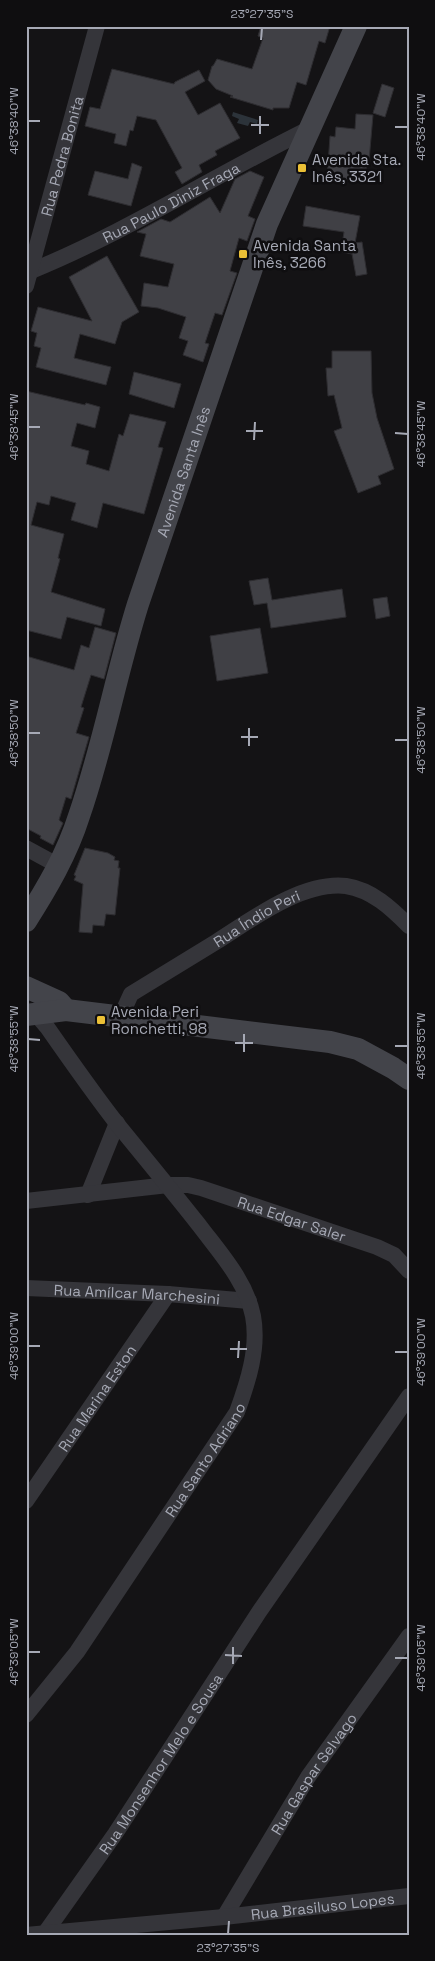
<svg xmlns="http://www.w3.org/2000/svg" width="435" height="1961" font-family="'Space Grotesk',sans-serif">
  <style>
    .water { fill: #2c333a }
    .building { fill: #404045; stroke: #2e2d31 }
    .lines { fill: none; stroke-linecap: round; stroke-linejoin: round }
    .street { stroke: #35353a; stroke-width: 16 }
    .secondary { stroke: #43444a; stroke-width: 22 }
    .ticks { fill: none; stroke: #a6a9b5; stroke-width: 2 }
    .poi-dot { fill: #ebc036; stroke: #0f0e10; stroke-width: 2 }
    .labels { text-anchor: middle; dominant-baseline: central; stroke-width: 5; stroke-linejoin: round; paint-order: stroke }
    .street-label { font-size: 15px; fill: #a6a9b5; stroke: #0f0e10 }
    .poi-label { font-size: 15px; fill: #a6a9b5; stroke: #0f0e10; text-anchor: start }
    .neatline { fill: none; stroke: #a6a9b5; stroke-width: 2 }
    .ticks-label { font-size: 12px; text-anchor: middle; fill: #a6a9b5 }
  </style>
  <rect width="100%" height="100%" fill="#141315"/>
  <path class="water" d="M233,112l25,8 -1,4 -7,-2 -2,4 -11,-3 2,-4 -7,-3z"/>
  <g class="building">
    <path d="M261,26h69l-5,17 -6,-2 -13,44 -9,-3 -8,26h-16v2l-43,-13 3,-1 -17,-7 -8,-9 4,-14h1l4,-7 35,10 11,-31 -5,-2z"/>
    <path d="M112,69l62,15 1,-2 24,-12 6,11 -20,11 13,23 22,-12 20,35 -25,13 2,4 -18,10 3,7 -20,12 -7,-12 7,-4 -26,-48 -19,-4 -4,15 -3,-1 -4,16 -12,-3 2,-9 -31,-8 5,-19 10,2z"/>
    <path d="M382,84l12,4 -9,29 -12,-4z"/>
    <path d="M356,114l17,1 -4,46h-2l-1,18 -17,-1v2l-22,-1 3,-43 5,1 1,-10 19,2z"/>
    <path d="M132,163l10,4 -11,39 -43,-11 7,-24 33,8z"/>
    <path d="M250,171l14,6 -16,39 7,3 -8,22 -8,-3 -9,33 7,2 -15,42 -7,-2 -10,30 4,1 -6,18 -20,-7 5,-14 -9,-3 7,-21 -28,-9 -17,-2 3,-23 24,4 6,-23 -34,-8 6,-22 -9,-2 24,-13 9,3 40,-25 10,16 15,-34z"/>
    <path d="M306,206l54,10 -5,27 7,-1 5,32 -11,2 -4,-22 -26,-4v-2l16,-3 2,-13 -41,-6z"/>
    <path d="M107,256l32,56 -17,10 -7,22 -35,-10 -6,24 37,9 -5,18 -70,-18 5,-19 -7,-2 3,-13 -6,-2 7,-24 54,14 -23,-44z"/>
    <path d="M332,351h39l1,42 5,25 17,51 -16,7 3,8 -23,9 -24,-62 8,-3 -8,-33 -6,1 -2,-28h6z"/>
    <path d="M134,372l47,12 -7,24 -45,-14z"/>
    <path d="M26,391l59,14 1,-2 14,4 -5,21 -18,-5 -6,23 18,5 -3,13 23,7 10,-37 4,2 7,-22 36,8 -8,25 5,1 -19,66 -41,-11 -6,25 -26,-8 5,-17 -25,-7 -2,9 -12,-3 -6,23 33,9 -6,24 2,1 -9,33 54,17 -4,17 -34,-9 -6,22 -35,-9z"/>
    <path d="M268,578l4,22 70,-11 4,28 -75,11 -4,-25 -13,2 -5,-24z"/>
    <path d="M387,597l3,19 -14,3 -3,-20z"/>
    <path d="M95,627l21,6 -12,46 -13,-4 -10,32 3,1 -8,25 13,4 -18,62 -5,-2 -7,23 4,3 -10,22 -13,-7 1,-2 -15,-8v-172l48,14 7,-25 8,3z"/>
    <path d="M260,628l8,45 -51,8 -7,-45z"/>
    <path d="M85,848l23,5 7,4 -1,3 5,1 -1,7h2l-5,47 -9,-1 -2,12 -11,-1 -1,8 -13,-1 4,-48 -9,-4 2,-4 -2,-1z"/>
  </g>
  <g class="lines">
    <g class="street">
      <path id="s1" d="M31,271c96,-39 184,-96 278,-142"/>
      <path id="s2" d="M26,286l71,-260"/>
      <path d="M26,848l33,18"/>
      <path id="s3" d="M121,1016l10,-22c29,-18 57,-35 85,-52 35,-22 86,-61 130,-56 26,4 45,22 63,40"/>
      <path d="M88,1195l29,-72"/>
      <path id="s4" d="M26,1201l142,-16h20l13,3 176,59 17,8 15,16"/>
      <path id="s5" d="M26,1288l142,6 81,7"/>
      <path id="s6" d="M26,1501l142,-207"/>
      <path id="s7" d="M26,1715l51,-63 160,-240c11,-30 22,-64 16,-96 -7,-35 -33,-63 -54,-91 -26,-33 -54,-67 -81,-100 -25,-32 -48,-65 -71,-98l-11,-13"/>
      <path id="s8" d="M224,1917l84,-140 101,-141"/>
      <path id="s9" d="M45,1933l70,-99 144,-222 150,-216"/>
      <path id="s10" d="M26,1935l198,-18 185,-21"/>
    </g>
    <g class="secondary">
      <path id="s11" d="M26,921c21,-33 41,-67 53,-105 24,-69 37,-142 59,-212l129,-380 89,-198"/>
      <path d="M26,987l33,15 7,8"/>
      <path d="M26,1015l40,-5 264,32 28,7 35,19 16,11"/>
    </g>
  </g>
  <path class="ticks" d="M261,40l1,-12M28,121h12M251,125h18M395,127h13M260,134v-18M28,427h12M246,431h17M395,433l13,1M254,440l1,-18M28,733h12M241,737h17M395,740h13M249,746v-18M28,1039l12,1M235,1043h18M395,1046h13M244,1052v-18M28,1346h12M230,1349h17M395,1352h13M238,1358l1,-17M28,1652h12M225,1655l17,1M395,1658h13M233,1664v-17M228,1934l1,-13"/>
  <g class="poi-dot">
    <rect x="297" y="163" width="10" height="10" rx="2.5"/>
    <rect x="238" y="249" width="10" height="10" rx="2.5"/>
    <rect x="96" y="1015" width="10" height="10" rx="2.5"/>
  </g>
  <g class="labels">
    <g class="street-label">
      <text stroke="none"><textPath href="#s2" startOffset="135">Rua Pedra Bonita</textPath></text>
      <text stroke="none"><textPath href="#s1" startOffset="156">Rua Paulo Diniz Fraga</textPath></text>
      <text stroke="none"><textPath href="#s11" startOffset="478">Avenida Santa Inês</textPath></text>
      <text stroke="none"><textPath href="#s3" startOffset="171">Rua Índio Peri</textPath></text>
      <text stroke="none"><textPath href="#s4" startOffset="272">Rua Edgar Saler</textPath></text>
      <text stroke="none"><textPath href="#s5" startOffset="111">Rua Amílcar Marchesini</textPath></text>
      <text stroke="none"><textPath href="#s6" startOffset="125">Rua Marina Eston</textPath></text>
      <text stroke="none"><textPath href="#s7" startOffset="312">Rua Santo Adriano</textPath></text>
      <text stroke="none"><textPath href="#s9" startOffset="205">Rua Monsenhor Melo e Sousa</textPath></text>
      <text stroke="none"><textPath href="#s8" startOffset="169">Rua Gaspar Selvago</textPath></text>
      <text stroke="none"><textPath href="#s10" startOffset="298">Rua Brasiluso Lopes</textPath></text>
    </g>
    <g class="poi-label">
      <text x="312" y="159">Avenida Sta.<tspan x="312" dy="17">Inês, 3321</tspan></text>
      <text x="253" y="245">Avenida Santa<tspan x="253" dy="17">Inês, 3266</tspan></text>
      <text x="111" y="1011">Avenida Peri<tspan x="111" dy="17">Ronchetti, 98</tspan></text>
    </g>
  </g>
  <rect width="435" height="1961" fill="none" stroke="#0f0e10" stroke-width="55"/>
  <rect x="28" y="28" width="380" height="1906" class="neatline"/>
  <g class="ticks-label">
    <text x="262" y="18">23°27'35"S</text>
    <text transform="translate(14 121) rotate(-90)" y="4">46°38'40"W</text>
    <text transform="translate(421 127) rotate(-90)" y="4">46°38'40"W</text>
    <text transform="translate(14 427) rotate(-90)" y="4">46°38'45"W</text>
    <text transform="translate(421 434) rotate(-90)" y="4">46°38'45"W</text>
    <text transform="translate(14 733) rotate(-90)" y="4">46°38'50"W</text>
    <text transform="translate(421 740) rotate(-90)" y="4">46°38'50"W</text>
    <text transform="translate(14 1039) rotate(-90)" y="4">46°38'55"W</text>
    <text transform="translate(421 1046) rotate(-90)" y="4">46°38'55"W</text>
    <text transform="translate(14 1346) rotate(-90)" y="4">46°39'00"W</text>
    <text transform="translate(421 1352) rotate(-90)" y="4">46°39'00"W</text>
    <text transform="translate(14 1652) rotate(-90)" y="4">46°39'05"W</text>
    <text transform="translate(421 1658) rotate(-90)" y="4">46°39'05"W</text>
    <text x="228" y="1952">23°27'35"S</text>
  </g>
</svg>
